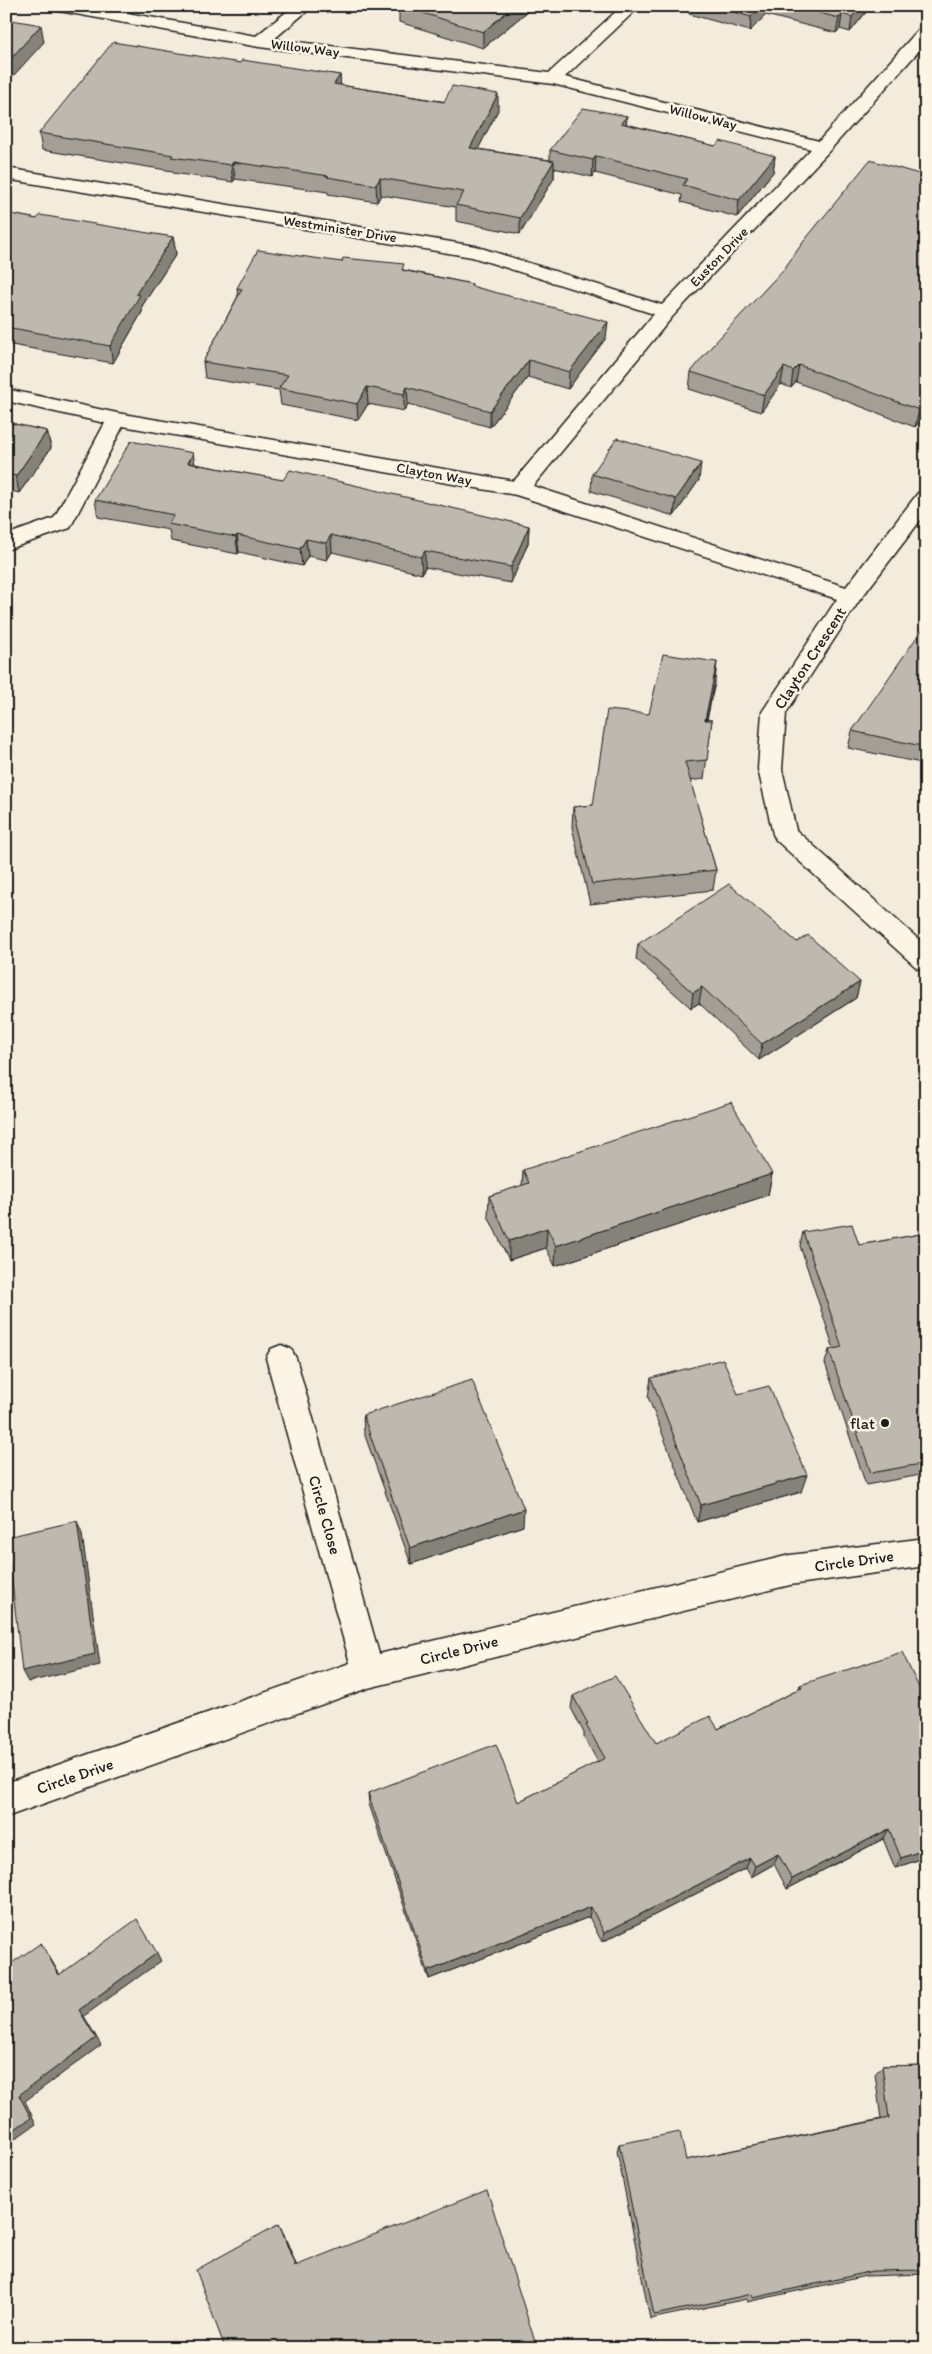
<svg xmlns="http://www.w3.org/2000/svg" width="932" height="2354" font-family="Itim,sans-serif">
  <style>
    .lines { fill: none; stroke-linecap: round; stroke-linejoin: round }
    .street-casing { stroke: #1c1c1c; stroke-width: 3 }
    .street { fill: #fcf5e5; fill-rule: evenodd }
    .wall { fill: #a39f96; stroke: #1c1c1c }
    .shaded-wall { fill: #85827a; stroke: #1c1c1c }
    .building { fill: #beb9ae; stroke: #1c1c1c }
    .poi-dot { fill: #1c1c1c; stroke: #fcf5e5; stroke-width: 2 }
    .labels { text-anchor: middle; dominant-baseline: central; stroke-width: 5; stroke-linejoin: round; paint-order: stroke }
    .far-street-label { font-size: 14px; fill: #1c1c1c; stroke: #fcf5e5 }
    .street-label { font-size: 16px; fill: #1c1c1c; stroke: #fcf5e5 }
    .poi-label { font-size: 16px; fill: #1c1c1c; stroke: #fcf5e5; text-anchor: end }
  </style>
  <rect width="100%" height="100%" fill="#f3ecdd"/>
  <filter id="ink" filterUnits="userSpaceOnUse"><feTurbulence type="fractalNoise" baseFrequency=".02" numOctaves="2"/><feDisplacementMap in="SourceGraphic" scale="10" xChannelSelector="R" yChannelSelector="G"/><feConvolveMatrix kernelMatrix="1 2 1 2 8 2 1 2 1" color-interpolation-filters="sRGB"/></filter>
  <g filter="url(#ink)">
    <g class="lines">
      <g class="street-casing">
        <g id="street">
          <path d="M51,6h37l168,30 38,-30h19l-39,33 275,34 73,-67h18l-75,71 254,64 101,-113 6,-1v16l-97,108 -156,165 -140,170 313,101 72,-94 8,-2v22l-67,88 -73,112 -4,56 14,61 130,116v25l-9,-3 -141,-128 -3,-6 -15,-65 4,-57 75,-113 -321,-104 -393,-69 -53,102 -64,22v-15l48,-17 51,-95 -99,-22v-12l111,24 397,68 140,-167 -182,-57 -466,-78v-11l469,78 187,59 149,-156 -258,-65 -294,-37 -200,-36z"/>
          <path d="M281,1345l10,4 5,9 83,296 411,-99 136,-17v28l-136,19 -422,103 -362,129v-34l344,-120 -84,-305 5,-9z"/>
        </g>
      </g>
      <use href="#street" class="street"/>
    </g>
    <g class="wall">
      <path d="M399,6h135l-51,42 -84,-26z"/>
      <path d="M690,6h181l-21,26 -10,-3 -4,4 -70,-18 -16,16 -61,-17z"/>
      <path d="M240,63l100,12v10l158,25 -20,39 72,11v-10l77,-34 -1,8 89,22 60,10 -2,16 -36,45 -56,-15 1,-7 -87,-22 -3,4 -38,-9v10l-34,56 -64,-13v-14l-75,-12 -4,7 -49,-8v-2l-93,-13 -2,3 -60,-9v-2l-131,-21 -3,-17z"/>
      <path d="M6,213l31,6 136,18 3,17 -34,52v6l-29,51 -107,-19z"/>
      <path d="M784,269l142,145 -11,13 -119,-45 -5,6 -10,-4 -20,28 -72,-23 2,-17z"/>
      <path d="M404,270l68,14v2l134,52 -38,51 -40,-12 -38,50 -82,-23 -4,7 -36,-7 -10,16 -77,-15 -2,-15 -74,-12 -2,-16 35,-66 -1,-8z"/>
      <path d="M6,422l41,9 4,17 -32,45 -13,-3z"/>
      <path d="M195,464l334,62 -1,17 -17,40 -86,-16 -3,7 -90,-22 -5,8 -19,-4 -6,10 -63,-14 -1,2 -67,-13 -2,-11 -71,-13 -3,-17z"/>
      <path d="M592,474l107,6 -25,36 -83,-25z"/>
      <path d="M926,632v132l-78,-16 4,-17z"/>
      <path d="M715,682l-8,38h5l-8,59 -14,2 26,89 -3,20 -123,14 -18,-77 1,-20 20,-2 56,-91z"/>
      <path d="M797,942l63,40 -4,16 -97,62 -60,-57 -8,5 -55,-49 2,-15z"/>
      <path d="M523,1170l249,4 -4,21 -213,71 -9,-18 -37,12 -21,-44 1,-20 33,-10z"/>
      <path d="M803,1232l56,13 67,-12v241l-60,11 -41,-122 4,-13 5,-1 -34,-103z"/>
      <path d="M651,1378l150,114 -104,30 -49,-125z"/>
      <path d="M363,1415l160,111 -112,38 -47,-131z"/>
      <path d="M800,1685l122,9 4,-1v164l-31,11 -12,-29 -96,50 -13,-25 -23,13 -5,-9 -144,74 -13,-25 -160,62 -60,-175 -1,-11 150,9 80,-40 -14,-25v-4l-13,-25 2,-12 83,47 62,-14 80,-39z"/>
      <path d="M926,2065v209l-60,2 -119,26v-3l-97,20 -33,-168 2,-7 67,16 195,-41 -6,-45 7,-8z"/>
    </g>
    <g class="shaded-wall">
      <path d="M514,6h20l-51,42v-16z"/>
      <path d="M762,6h5l-1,9 -16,16 1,-14z"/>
      <path d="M861,6h10l-21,26 2,-15z"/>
      <path d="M842,14l-2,15 -4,4 3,-15z"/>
      <path d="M41,25l3,17 -38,42v-20z"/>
      <path d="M340,75l1,17 -7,-8z"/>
      <path d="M498,94v16l-28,55v-17z"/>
      <path d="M627,116l-1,17 -5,-10z"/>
      <path d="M596,156l-1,17 -3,4 1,-17z"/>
      <path d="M775,156l-2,16 -36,45 2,-17z"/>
      <path d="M554,161v17l-34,56v-16z"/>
      <path d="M233,162l2,17 -2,3 -2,-17z"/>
      <path d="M380,178l1,17 -4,7 -1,-17z"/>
      <path d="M173,237l3,17 -34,52v6l-29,51 -3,-17 26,-52z"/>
      <path d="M608,322l-2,16 -38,51 1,-17z"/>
      <path d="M529,360l-1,17 -38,50v-16z"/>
      <path d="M799,365l-3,17 -5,6 2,-17z"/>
      <path d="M784,367l-3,17 -20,28 3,-17z"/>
      <path d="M367,387l1,17 -10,16 -1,-16z"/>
      <path d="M407,387l1,17 -4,7v-17z"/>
      <path d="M926,401v13l-11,13 4,-17z"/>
      <path d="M47,431l4,17 -32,45 -3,-17z"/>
      <path d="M193,453l3,17 -8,-7z"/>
      <path d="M701,463l-2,17 -25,36 2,-17z"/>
      <path d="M529,526l-1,17 -17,40v-16z"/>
      <path d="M237,535l2,17 -1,2 -2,-17z"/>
      <path d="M331,535l1,17 -5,8 -1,-17z"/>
      <path d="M306,539l2,17 -6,10 -2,-17z"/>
      <path d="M425,551v16l-3,7 -1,-17z"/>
      <path d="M717,662l-2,20 -13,58 3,-20z"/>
      <path d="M860,982l-4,16 -97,62 3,-16z"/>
      <path d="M702,987l-3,16 -8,5 2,-15z"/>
      <path d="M772,1174l-4,21 -213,71 1,-20z"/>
      <path d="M547,1228l-1,20 -37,12v-19z"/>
      <path d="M807,1475l-6,17 -104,30 4,-17z"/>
      <path d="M524,1509l-1,17 -112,38 -1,-16z"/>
      <path d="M77,1521l5,13 18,131 -72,17 -6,-11z"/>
      <path d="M889,1829l-6,10 -96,50 5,-10z"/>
      <path d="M926,1849v8l-31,11 6,-10z"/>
      <path d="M778,1854l-4,10 -23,13 4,-11z"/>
      <path d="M750,1858l-4,10 -144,74 2,-9z"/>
      <path d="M591,1907l-2,10 -160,62 -1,-8z"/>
      <path d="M41,1943l5,8 18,31 -5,-7z"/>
      <path d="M157,1953l4,8 -77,55 17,29 -76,56 11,23 -30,21v-10l13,-40 60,-85z"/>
      <path d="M279,2224l3,6 17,41 -4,-5z"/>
    </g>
    <g class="building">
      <path d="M401,6h113l-31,26z"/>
      <path d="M714,6h48l-11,11z"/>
      <path d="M792,6h69l-9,11 -10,-3 -3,4z"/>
      <path d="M6,19l35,6 -35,39z"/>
      <path d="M113,42l127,21 2,-3 98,15 -6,9 110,18 8,-16 46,8 -28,54 84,13 -34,57 -64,-13 8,-13 -84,-14 -4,7 -49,-8 2,-1 -96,-14 -2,3 -60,-8 2,-2 -134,-22z"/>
      <path d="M583,108l44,8 -6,7 94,23 5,-5 55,15 -36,44 -56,-15 4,-6 -91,-23 -3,4 -43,-10z"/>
      <path d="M870,160l56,16v225l-7,9 -120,-45 -6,6 -9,-4 -20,28 -73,-23 20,-25 73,-78 20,-28z"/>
      <path d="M6,213l31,6 3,-4 133,22 -37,57 4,1 -30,51 -104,-19z"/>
      <path d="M258,250l84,12 1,-4 61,6 -2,6 70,14 -1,2 137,36 -39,50 -40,-12 -39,51 -83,-24 -3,7 -37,-7 -10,17 -78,-16 9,-13 -85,-13 39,-73 -5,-1z"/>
      <path d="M6,422l41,9 -31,45 -10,-2z"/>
      <path d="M617,438l84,25 -25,36 -84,-25z"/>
      <path d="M131,441l62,12 -5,10 95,17 7,-10 239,56 -18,41 -86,-16 -4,6 -90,-22 -5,8 -20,-4 -6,10 -63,-14 -1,2 -68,-13 6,-9 -79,-15z"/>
      <path d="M921,631l5,1v115l-74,-16z"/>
      <path d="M663,654l54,8 -12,58h7l-5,40 -22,2 31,108 -124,14 -19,-77 20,-2 14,-95 42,4z"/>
      <path d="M729,884l68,58 11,-7 52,47 -98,62 -60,-57 -9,6 -55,-49z"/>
      <path d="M731,1102l41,72 -216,72 -9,-18 -38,13 -20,-45 40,-13 -6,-13z"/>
      <path d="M852,1224l7,21 67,-12v230l-55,10 -42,-123 13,-3 -39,-115z"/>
      <path d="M723,1359l15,35 31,-8 38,89 -106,30 -50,-127z"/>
      <path d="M472,1380l52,129 -114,39 -47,-133z"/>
      <path d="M77,1521l18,133 -73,17 -15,-134z"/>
      <path d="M902,1652l20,42 4,-1v156l-25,9 -12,-29 -97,50 -14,-25 -23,12 -5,-8 -146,75 -13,-26 -163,64 -60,-178 128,-49 22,58 87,-44 -19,-33 2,-1 -15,-28 42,-20 41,67 54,-27 8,13 84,-41 -2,-3z"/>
      <path d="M137,1919l20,34 -78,57 17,28 -77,57 12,23 -25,17v-168l35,-24 18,32z"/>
      <path d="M926,2065v205l-53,1 -120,27 -1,-4 -98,21 -35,-171 61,-12 6,28 203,-42 -7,-52z"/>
      <path d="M487,2190l50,158h-312l-29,-78 83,-46 16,42z"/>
    </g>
  </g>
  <circle class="poi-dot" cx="885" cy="1423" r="5"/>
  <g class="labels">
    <g class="far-street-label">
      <text transform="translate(305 48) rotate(7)">Willow Way</text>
      <text transform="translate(703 117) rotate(14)">Willow Way</text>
      <text transform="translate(340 229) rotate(9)">Westminister Drive</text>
      <text transform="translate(719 257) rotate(-46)">Euston Drive</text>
      <text transform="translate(434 474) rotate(10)">Clayton Way</text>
    </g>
    <g class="street-label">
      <text transform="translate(810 658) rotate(-57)">Clayton Crescent</text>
      <text transform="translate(325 1515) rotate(74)">Circle Close</text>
      <text transform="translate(854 1561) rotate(-8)">Circle Drive</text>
      <text transform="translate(459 1650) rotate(-14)">Circle Drive</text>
      <text transform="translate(75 1776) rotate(-19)">Circle Drive</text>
    </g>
    <g class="poi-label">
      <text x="875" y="1423">flat</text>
    </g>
  </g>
  <rect width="932" height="2354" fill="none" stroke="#fcf5e5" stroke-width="25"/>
  <rect x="12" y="12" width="907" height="2329" fill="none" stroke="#1c1c1c" stroke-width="2" filter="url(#ink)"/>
</svg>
